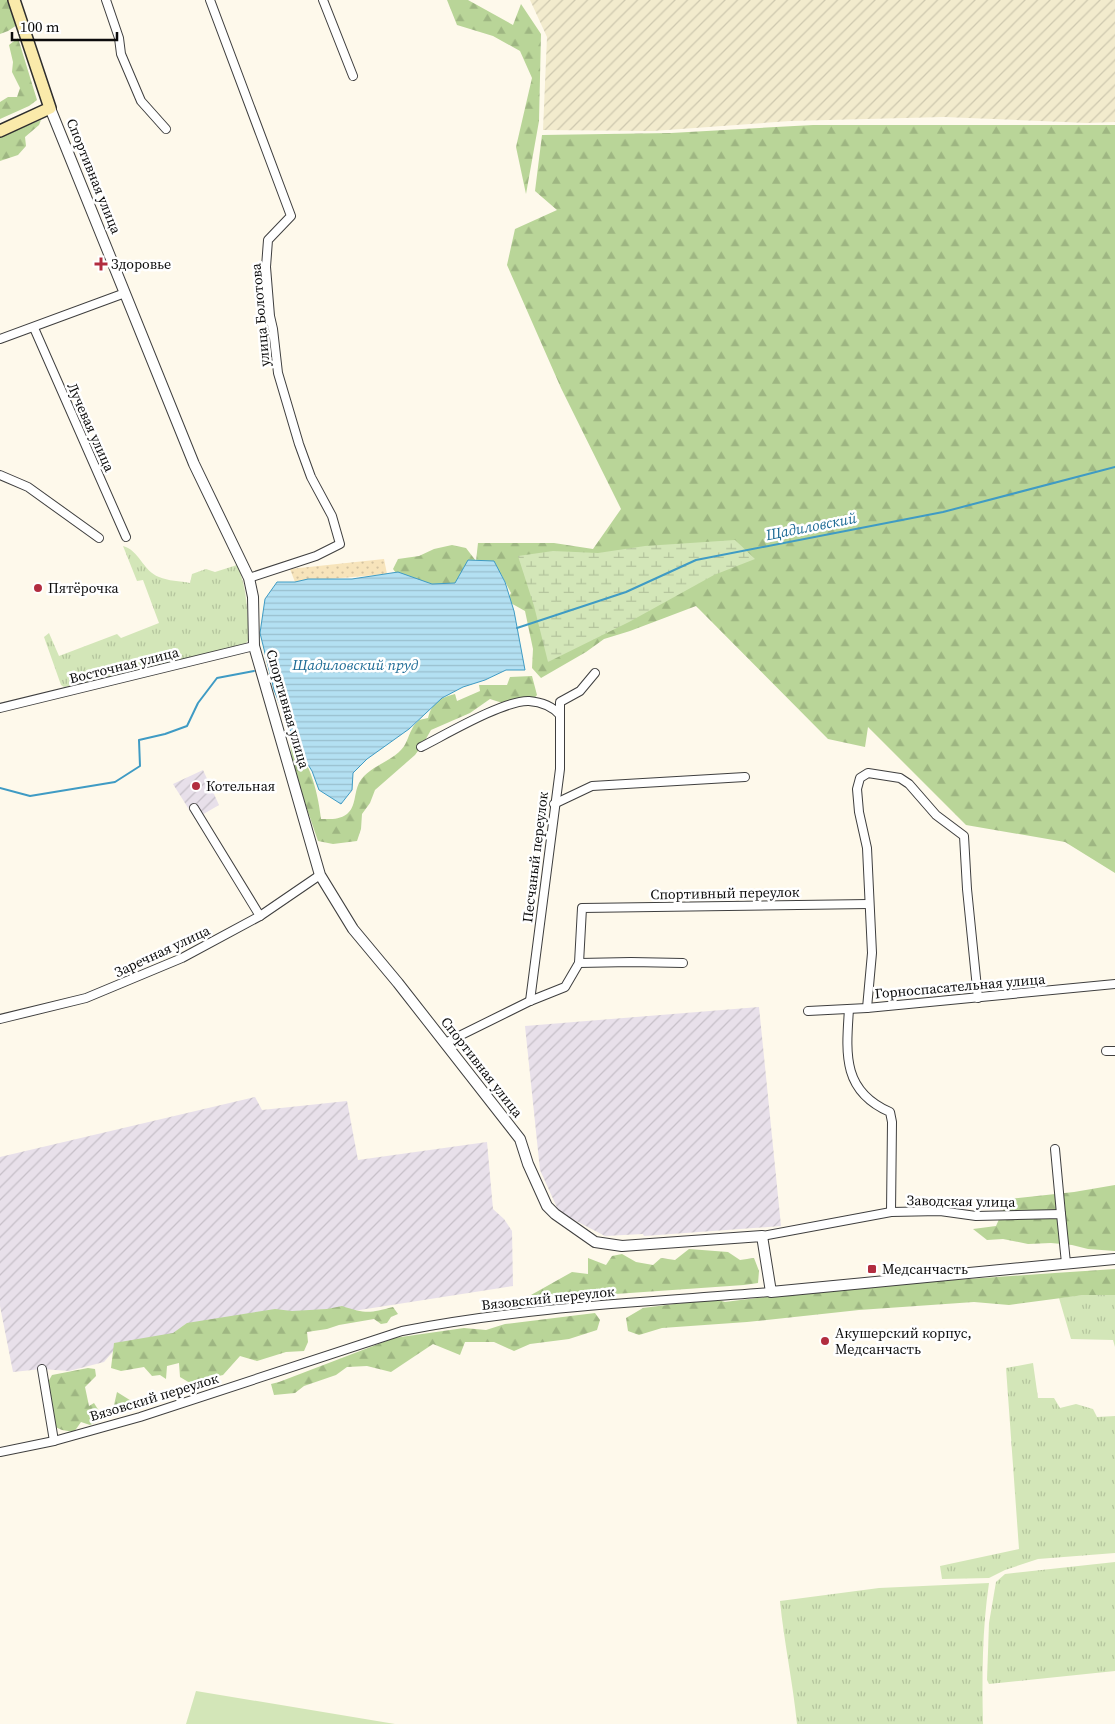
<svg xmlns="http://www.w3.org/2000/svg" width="1115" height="1724" font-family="'Source Serif 4',serif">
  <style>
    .industrial { fill: url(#industrial-furrows) }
    .farmland { fill: url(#farmland-furrows) }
    .grass { fill: url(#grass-tufts) }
    .forest { fill: url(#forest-firs) }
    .wetland { fill: url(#wetland-marsh) }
    .sand { fill: url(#sand-dots) }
    .garden { fill: #d3e6b8 }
    .water { fill: url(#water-rules); stroke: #3f9bc4 }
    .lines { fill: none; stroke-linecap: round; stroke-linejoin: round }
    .stream { stroke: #3f9bc4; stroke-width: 2 }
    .minor-casing { stroke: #3f3f3f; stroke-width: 10 }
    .tertiary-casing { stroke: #3f3f3f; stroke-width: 12 }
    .secondary-casing { stroke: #2e2e2e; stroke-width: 14 }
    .minor { stroke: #fff; stroke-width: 8 }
    .tertiary { stroke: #fff; stroke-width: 10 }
    .secondary { stroke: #faeaaa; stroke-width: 11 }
    .poi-dot { fill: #b22d3f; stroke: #fff; stroke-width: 2 }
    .labels { text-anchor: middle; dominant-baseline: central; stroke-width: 5; stroke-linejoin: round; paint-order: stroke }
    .street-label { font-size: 14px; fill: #0c0c0c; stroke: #fff }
    .poi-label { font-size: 14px; fill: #0c0c0c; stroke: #fff; text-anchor: start }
    .water-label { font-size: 15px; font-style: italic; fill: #1d6b95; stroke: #fff }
  </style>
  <defs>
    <pattern id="industrial-furrows" width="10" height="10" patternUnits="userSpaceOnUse" patternTransform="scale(1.25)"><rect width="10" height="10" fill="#e8e0ea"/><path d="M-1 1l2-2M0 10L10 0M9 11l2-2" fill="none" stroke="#c6bfc8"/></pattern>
    <pattern id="farmland-furrows" width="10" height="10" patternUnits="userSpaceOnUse" patternTransform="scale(1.25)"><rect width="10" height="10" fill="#f2ebcd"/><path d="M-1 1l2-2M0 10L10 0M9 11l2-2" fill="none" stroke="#cec8af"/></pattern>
    <pattern id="grass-tufts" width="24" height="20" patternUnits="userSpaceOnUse" patternTransform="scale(1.25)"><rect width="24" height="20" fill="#d3e6b8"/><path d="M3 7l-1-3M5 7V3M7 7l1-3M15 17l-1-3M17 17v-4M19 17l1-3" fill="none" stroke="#b4c49d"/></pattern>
    <pattern id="forest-firs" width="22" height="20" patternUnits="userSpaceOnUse" patternTransform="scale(1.25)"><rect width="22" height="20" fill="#b9d598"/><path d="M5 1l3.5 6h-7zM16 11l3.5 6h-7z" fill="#9eb682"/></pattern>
    <pattern id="wetland-marsh" width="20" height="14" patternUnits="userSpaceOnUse" patternTransform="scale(1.25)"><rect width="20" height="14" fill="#d3e6b8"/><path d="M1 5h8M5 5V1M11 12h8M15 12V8" fill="none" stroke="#b4c49d"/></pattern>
    <pattern id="sand-dots" width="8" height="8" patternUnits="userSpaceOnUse" patternTransform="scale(1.25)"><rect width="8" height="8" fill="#f7e4bb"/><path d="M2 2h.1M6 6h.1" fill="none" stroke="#d3c2a0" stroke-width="1.8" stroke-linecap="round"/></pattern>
    <pattern id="water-rules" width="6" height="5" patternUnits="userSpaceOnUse" patternTransform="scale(1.25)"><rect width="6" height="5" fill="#b3e0f2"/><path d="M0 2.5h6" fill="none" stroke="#99bfce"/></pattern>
  </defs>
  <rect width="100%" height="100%" fill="#fef9eb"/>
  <g class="industrial">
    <path d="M203,770l16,35 -24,14 -22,-35z"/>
    <path d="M759,1007l22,219 -137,10 -1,-2 -38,2 -46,-24 -19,-42 -15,-144z"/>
    <path d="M255,1097l7,13 85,-9 11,59 129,-18 6,67 11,10 8,12 1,55 -397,62 -12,14 -35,9 -27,-2 -29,3 -13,-66v-149z"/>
  </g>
  <path class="farmland" d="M530,0h585v122l-28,1 -143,-6 -154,4 -137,10 -110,-1 4,-93z"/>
  <g class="grass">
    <path d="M123,546c16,4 20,25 36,31 9,4 21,4 31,6l2,-9 14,-5 9,3 22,-7c11,24 10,48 12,74l-3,4 -6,4 -176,40 -3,-2 -17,-48 5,-4 10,23 58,-22 4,4 38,-15 -16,-43 -6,1z"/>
    <path d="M1084,1295h31v52l-2,-7 -42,-1 -12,-41z"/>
    <path d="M1033,1363l5,35h16l6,10 16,-4 17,5 4,8 18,-1v137l-77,6 -33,11 -16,8 -47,1 -2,-13 79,-17 -13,-181z"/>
    <path d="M1115,1562v109l-126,13 -2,-4 2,-57 7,-41 9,-8z"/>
    <path d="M989,1583c-7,47 -7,94 -6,141h-186c-4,-41 -13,-82 -17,-123l99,-13z"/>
  </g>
  <g class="forest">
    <path d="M0,0h8l9,25 -9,6 -8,3z"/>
    <path d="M447,0h21l45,25 8,-21 20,30 -2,87 -13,73 -10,-47 16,-69 -12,-27 -27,-15 -36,-11z"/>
    <path d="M18,38l19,62 -8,6 -29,13v-17l8,-5h9l3,-9 -8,-16 1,-10 -4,-17z"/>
    <path d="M41,120l-2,5 -14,12 1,9 -8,9 -18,6v-24z"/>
    <path d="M813,125h302v748l-50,-31 -99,-17 -98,-98 -3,20 -37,-8 -132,-133 -66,25 -26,8 -18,13 -45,26 -9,-10 1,-19 -8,-38 -18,-10 4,-8 -10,-19 -33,10 -62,2 -13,-17 5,-10 21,-3 15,-7 18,-4 14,3 10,13 2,-18h76l39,6 28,-40 -60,-121 -54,-123 8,-36 42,-19 -22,-19 7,-56 129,-2z"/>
    <path d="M532,676l5,19c-14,16 -28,10 -47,4l-20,14 -39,17 -8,14 -8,11 -40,35 -5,13 -8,11 -1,15 -4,12 -24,3 -15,-3 -25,-73 -3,-26c5,11 16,19 20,30 6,15 9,31 11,47 9,0 18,1 26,-5 9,-7 7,-21 12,-31 9,-16 27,-19 40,-31 8,-7 8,-14 13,-23 1,-3 4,-6 7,-9l9,-2c4,-16 12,-20 27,-24l2,7 23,-10 -1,-6h28l3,-8z"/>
    <path d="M1115,1185v66l-27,-2 -16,-4 -21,-2 -23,1 -25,-5 -16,1 -14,-11 23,-3 12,-27 66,-7z"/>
    <path d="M689,1249l39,3 12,8 14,-2 5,13 -1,12 -14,2 -186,13 -10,-2 -17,-1 41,-23 16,2v-16l18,7 6,-9 10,-2 14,8 17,3 8,-7 14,2z"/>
    <path d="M1115,1269v26h-31l-75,10 -35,-3 -115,8 -112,12 -85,6 -23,7 -11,-4 -2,-13 17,-10 71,-9 11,3c130,-17 260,-24 390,-33z"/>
    <path d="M342,1306c24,8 28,7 51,1l5,7 -7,3 -4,6 -6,1 -7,-5 -35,6 -12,4 -20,3 1,10 -4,9 -18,1 -29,9 -17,-5 -17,19 -33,8 -10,-6 -1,-14 -12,3 -1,13 -6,-4 -8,1 -8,-9 -23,4 -10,-3 3,-25 59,-10 14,-10 88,-14 17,2 35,-2z"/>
    <path d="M595,1313l5,7 -3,10 -28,9 -39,5 -16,7 -20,-9h-29l-5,13 -27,-11 -42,28 -24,-6 -20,1 -11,8 -32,11 -9,7 -21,2 -3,-11 8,-2 115,-44 70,-10 22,2 19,-6z"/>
    <path d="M88,1368l7,1 1,7 -11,11 4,19 5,-3 5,8 9,-1 6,-5 3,-13 16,10 9,1 -10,8 -22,5 -20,9 -9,-3 -7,10 -12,-2 -9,-4 -6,-42 5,-9z"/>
  </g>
  <path class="wetland" d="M735,540l20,19 -41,16 -85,47 -81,40 -14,-56 -16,-50 35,-5 45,2 47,-7z"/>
  <path class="sand" d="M384,559l3,15 -92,8 -5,-13z"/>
  <path class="garden" d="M196,1691l199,33h-209z"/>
  <path class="water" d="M468,560l26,1 11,21 9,29 11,59h-19l-21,10 -22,7 -21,11 -33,31 -42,30 -14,14 -1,17 -11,14 -22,-14 -7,-19 -15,-24 -23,-57 -14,-57 5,-34 12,-17h18l13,-3h44l46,-7 34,12 23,-1z"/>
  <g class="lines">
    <g class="stream">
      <path d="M517,628l109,-36 70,-32 247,-48 172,-45"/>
      <path d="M0,788l30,8 85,-14 25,-16 -1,-26 26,-6 22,-8 11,-23 19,-25 37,-7"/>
    </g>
    <g class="minor-casing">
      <g id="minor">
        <path d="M106,0l13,38 2,16 20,47 25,28"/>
        <path d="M210,0l81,216 -23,24 -2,27 4,49 3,13 5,44 21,71 12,33 21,39 8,28 -24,12 -67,22"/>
        <path d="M323,0l30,76"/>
        <path d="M34,328l92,209"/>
        <path d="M0,339l125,-46"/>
        <path d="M0,475l28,12 71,51"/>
        <path d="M0,708l254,-62"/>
        <path d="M421,747c24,-12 83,-47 108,-46 12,1 23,5 31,14v-13l20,-11 15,-18"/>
        <path d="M554,804l38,-18 153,-9"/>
        <path d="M194,808l66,108"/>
        <path d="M579,963l52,-1 52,1"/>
        <path d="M530,1001l30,-232v-54"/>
        <path d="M867,1008l5,-55 -5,-105 -8,-36 -2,-23 3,-11 8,-5 32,5 9,6 27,31 28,21 3,53 11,109"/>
        <path d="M849,1009c-3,45 -7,82 41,103l2,10 -1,90"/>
        <path d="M808,1011l59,-3 248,-24"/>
        <path d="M0,1019l86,-21 96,-40 78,-42 60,-41"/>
        <path d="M445,1043l85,-42 35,-14 14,-24 3,-55 287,-4"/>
        <path d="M1106,1051h9"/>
        <path d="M1055,1149l6,65"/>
        <path d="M762,1236l129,-24 49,-1 36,5 85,-2 5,49"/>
        <path d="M42,1369l12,72"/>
        <path d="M0,1452l54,-11 86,-24 262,-86c121,-24 246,-29 369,-39"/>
      </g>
    </g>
    <g class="tertiary-casing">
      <path id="tertiary" d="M50,108l144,356 55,114 4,19 1,49 66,229 33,54 45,54 122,156 8,25 19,42 8,8 40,28 27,4 140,-10 9,56 344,-33"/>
    </g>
    <g class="secondary-casing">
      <path id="secondary" d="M0,131l50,-23 -36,-108"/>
    </g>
    <use href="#minor" class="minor"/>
    <use href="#tertiary" class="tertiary"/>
    <use href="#secondary" class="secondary"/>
  </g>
  <g class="poi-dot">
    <path d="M98.5 256.5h5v5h5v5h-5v5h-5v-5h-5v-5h5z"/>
    <circle cx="38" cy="588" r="5"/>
    <circle cx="196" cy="786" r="5"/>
    <rect x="867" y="1264" width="10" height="10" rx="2.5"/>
    <circle cx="825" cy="1341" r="5"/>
  </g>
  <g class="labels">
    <g class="street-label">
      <text transform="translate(94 176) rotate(68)">Спортивная улица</text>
      <text transform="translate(260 315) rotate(-95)">улица Болотова</text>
      <text transform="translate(91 427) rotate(66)">Лучевая улица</text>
      <text transform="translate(124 665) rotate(-14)">Восточная улица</text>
      <text transform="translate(288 709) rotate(74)">Спортивная улица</text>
      <text transform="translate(535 857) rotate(-83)">Песчаный переулок</text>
      <text transform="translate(725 893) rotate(-1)">Спортивный переулок</text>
      <text transform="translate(162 951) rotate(-25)">Заречная улица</text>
      <text transform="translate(960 986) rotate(-5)">Горноспасательная улица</text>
      <text transform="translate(482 1067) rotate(52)">Спортивная улица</text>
      <text transform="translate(961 1201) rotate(1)">Заводская улица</text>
      <text transform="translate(548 1298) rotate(-6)">Вязовский переулок</text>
      <text transform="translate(154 1397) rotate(-17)">Вязовский переулок</text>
    </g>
    <g class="poi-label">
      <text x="111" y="264">Здоровье</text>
      <text x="48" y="588">Пятёрочка</text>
      <text x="206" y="786">Котельная</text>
      <text x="882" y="1269">Медсанчасть</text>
      <text x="835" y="1333">Акушерский корпус,<tspan x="835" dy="16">Медсанчасть</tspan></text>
    </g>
    <g class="water-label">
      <text transform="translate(811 526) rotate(-11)">Щадиловский</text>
      <text x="355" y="664">Щадиловский пруд</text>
    </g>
  </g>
  <path d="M12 32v8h105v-8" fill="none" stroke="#0c0c0c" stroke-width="2.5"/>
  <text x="20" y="32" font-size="15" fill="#0c0c0c" stroke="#ffffff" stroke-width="4" paint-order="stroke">100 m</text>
</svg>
